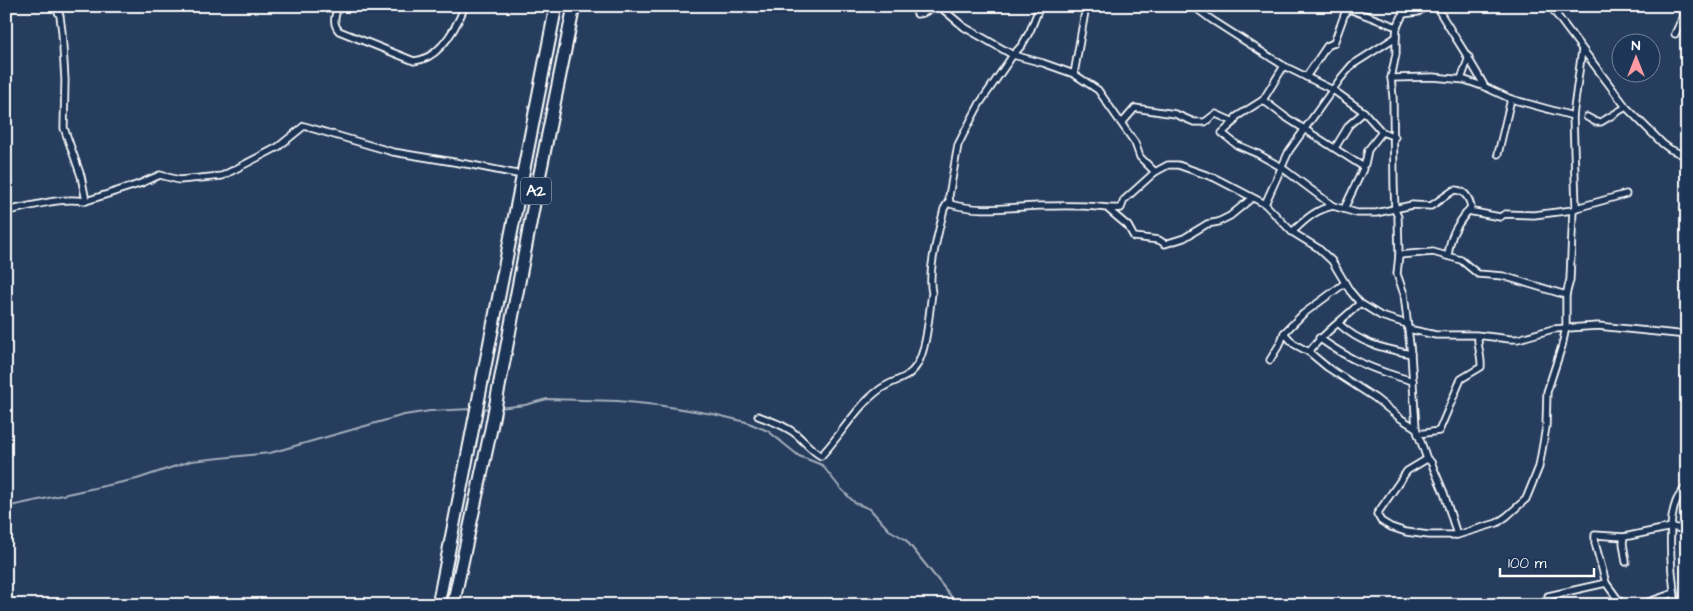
<svg xmlns="http://www.w3.org/2000/svg" width="1693" height="611" font-family="'Architects Daughter',sans-serif">
  <style>
    .lines { fill: none; stroke-linecap: round; stroke-linejoin: round }
    .stream { stroke: #a4aebb; stroke-width: 2 }
    .street-casing { stroke: #fff; stroke-width: 9 }
    .highway-casing { stroke: #fff; stroke-width: 15 }
    .street { stroke: #1d3557; stroke-width: 5.5 }
    .highway { stroke: #1d3557; stroke-width: 11 }
    .labels { text-anchor: middle; dominant-baseline: central; stroke-width: 4.5; stroke-linejoin: round; paint-order: stroke }
    .shield { fill: #1d3557; stroke: #bbc2cd; stroke-width: 1 }
    .shield-label { font-size: 16px; font-weight: bold; fill: #fff }
  </style>
  <rect width="100%" height="100%" fill="#263d5e"/>
  <filter id="ink" filterUnits="userSpaceOnUse"><feTurbulence type="fractalNoise" baseFrequency=".02" numOctaves="2"/><feDisplacementMap in="SourceGraphic" scale="10" xChannelSelector="R" yChannelSelector="G"/><feConvolveMatrix kernelMatrix="1 2 1 2 8 2 1 2 1" color-interpolation-filters="sRGB"/></filter>
  <g filter="url(#ink)">
    <g class="lines">
      <g class="stream">
        <path d="M499,408l26,-3 22,-6 71,2 39,4 56,9 33,8 22,9 31,25 23,9 19,24 14,14 15,6 19,21 16,9 53,66"/>
        <path d="M482,409l10,-1"/>
        <path d="M6,507l131,-28 54,-18 79,-8 134,-38 26,-4 42,-2"/>
      </g>
      <g class="street-casing">
        <g id="street">
          <path d="M55,6l5,10 2,16 3,48 -1,48 17,48 5,25 53,-17 21,-9 19,5 43,-4 56,-29 26,-21 89,26 79,13 50,10"/>
          <path d="M338,6c-3,10 -6,17 1,25l75,30c26,-2 42,-33 51,-55"/>
          <path d="M906,6l8,1 3,7 6,-1 13,-7"/>
          <path d="M939,6l25,21 49,28 30,8 31,11 24,16 37,53 5,14 15,15"/>
          <path d="M1040,6l-10,25 -8,14 -9,10 -33,48 -17,32 -5,10 -9,51 1,8c32,9 57,3 89,2 19,0 40,-1 59,1 8,1 14,2 23,1l3,-8 31,-28 13,-7h10l37,13 50,26 27,28 26,16 14,13 18,30 10,12 21,13 26,8"/>
          <path d="M1193,6l19,14 72,46 49,24 31,22 18,20 13,5"/>
          <path d="M1341,6l56,21"/>
          <path d="M1402,6l1,8 -6,13 -1,10v17l-5,24 2,19 1,88 1,25 3,7 1,38 -2,19 7,20 7,60 5,74 11,31 4,3 13,31 13,42"/>
          <path d="M1436,6c16,27 34,53 49,81"/>
          <path d="M1550,6l76,101 37,37 7,5 17,8"/>
          <path d="M1403,14l15,-2 10,-6"/>
          <path d="M1675,34l12,-26"/>
          <path d="M1074,74l12,-68"/>
          <path d="M1306,77l21,-31 7,-3 12,-33h5"/>
          <path d="M1391,78l42,-1 32,3 20,7 26,12 62,17"/>
          <path d="M1461,79l8,-22"/>
          <path d="M1263,100l21,16 78,50"/>
          <path d="M1587,117l9,5h5l25,-15"/>
          <path d="M1234,122l-12,11 15,12 21,9 23,13 52,39 24,7h19l36,-8 19,1 23,-16c10,0 15,7 17,17 -14,19 -20,24 -23,49"/>
          <path d="M1122,123l13,-15 40,6 19,8h11l9,-7 2,-1 18,8 2,-5 27,-17 21,-34"/>
          <path d="M1335,148l14,-23 15,-13"/>
          <path d="M1498,154l13,-55"/>
          <path d="M1265,204l24,-53 52,-73 11,-13 44,-28"/>
          <path d="M1576,208l50,-14"/>
          <path d="M1344,209l19,-40 -1,-3 3,-2 3,-14 14,-18"/>
          <path d="M1109,210l19,16 6,11 25,3 6,4 19,-6 23,-14 11,-2 12,-6 22,-18"/>
          <path d="M6,211c29,-5 50,-14 80,-10"/>
          <path d="M1468,211l32,6 5,-3 29,1 39,-5"/>
          <path d="M1292,232c13,-12 24,-23 41,-26"/>
          <path d="M1399,255l34,-3 28,8 17,14 25,2 63,19"/>
          <path d="M1339,324c22,20 43,24 72,30"/>
          <path d="M1408,329l28,6h40l34,4h8l35,-10 45,-3 89,9"/>
          <path d="M1284,333l10,11 15,8 18,15 48,31 25,20 16,10"/>
          <path d="M1319,338c32,23 57,33 94,43"/>
          <path d="M1309,352c14,-19 34,-32 51,-49"/>
          <path d="M1270,360l11,-18 3,-9 19,-19 42,-31"/>
          <path d="M758,416c13,5 27,9 39,19 8,7 14,15 24,21 20,-21 35,-49 58,-66 14,-11 28,-9 38,-25 10,-16 12,-52 15,-72 -5,-20 7,-63 12,-84l4,-7"/>
          <path d="M1418,434l21,-3 22,-52 20,-12c1,-10 -4,-21 -3,-31h3"/>
          <path d="M1427,459l-20,12 -30,43 4,7 10,6 15,5 23,3h28l40,-12 10,-7 19,-17 13,-32 7,-40 1,-35 15,-46 4,-19v-32l4,-15 3,-70 3,-2 -3,-92 9,-66"/>
          <path d="M1626,562l-3,-19 1,-6 48,-10 15,3"/>
          <path d="M1606,583l-11,-40v-8l29,2"/>
          <path d="M1548,605v-9l58,-13 16,22"/>
          <path d="M1640,605l34,-12"/>
          <path d="M1676,605c-4,-27 -10,-78 0,-103 2,-6 7,-11 11,-16"/>
        </g>
      </g>
      <g class="highway-casing">
        <g id="highway">
          <path d="M438,605l118,-599"/>
          <path d="M453,605l38,-176 45,-236 38,-187"/>
        </g>
      </g>
      <use href="#street" class="street"/>
      <use href="#highway" class="highway"/>
    </g>
  </g>
  <g class="labels">
    <rect class="shield" x="521" y="177.5" width="30" height="27" rx="4"/>
    <g class="shield-label">
      <text x="536" y="191">A2</text>
    </g>
  </g>
  <rect width="1693" height="611" fill="none" stroke="#1d3557" stroke-width="25"/>
  <rect x="12" y="12" width="1668" height="586" fill="none" stroke="#fff" stroke-width="2" filter="url(#ink)"/>
  <g transform="translate(1636 58)"><circle r="24" fill="#1d3557" stroke="#77869a"/>
  <path d="M0-4L9 19L0 12L-9 19Z" fill="#ff9aa2"/>
  <text y="-8" font-size="14" font-weight="bold" text-anchor="middle" fill="#ffffff">N</text>
  </g>
  <path d="M1500 568v8h94v-8" fill="none" stroke="#ffffff" stroke-width="2.5"/>
  <text x="1508" y="568" font-size="15" fill="#ffffff" stroke="#1d3557" stroke-width="4" paint-order="stroke">100 m</text>
</svg>
